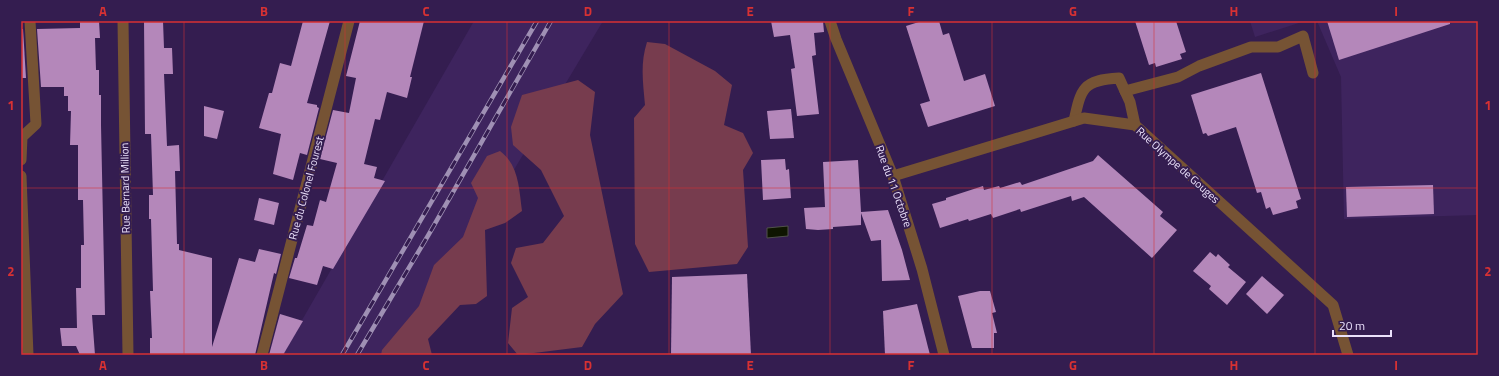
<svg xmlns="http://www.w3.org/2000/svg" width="1499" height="376" font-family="'Titillium Web',sans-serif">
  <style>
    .built { fill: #3e245e }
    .forest { fill: #773c4e }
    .water { fill: #0e1500; stroke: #50524b }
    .building { fill: #b487ba }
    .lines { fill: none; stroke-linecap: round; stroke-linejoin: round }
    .minor { stroke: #765334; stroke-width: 11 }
    .rail-casing { stroke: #9f90b4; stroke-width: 4.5 }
    .rail { stroke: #341d50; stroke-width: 3; stroke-dasharray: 9; stroke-linecap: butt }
    .grid { fill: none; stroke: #d73133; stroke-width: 1; stroke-opacity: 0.55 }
    .labels { text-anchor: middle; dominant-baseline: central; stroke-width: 4; stroke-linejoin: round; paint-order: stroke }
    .street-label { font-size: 11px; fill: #ebe1fb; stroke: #341d50 }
    .neatline { fill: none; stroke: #d73133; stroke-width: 1.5 }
    .grid-label { font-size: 13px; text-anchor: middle; font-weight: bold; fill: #d73133 }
  </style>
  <rect width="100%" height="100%" fill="#341d50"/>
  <g class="built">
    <path d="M474,21h129l-200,334h-121z"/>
    <path d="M1250,21h55l-50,16z"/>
    <path d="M1317,21h161v194l-134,4 -3,-142z"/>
  </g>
  <g class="forest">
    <path d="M647,42l18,2 50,27 17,14 -8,40 19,8 10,20 -10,17 5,77 -11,17 -88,8 -14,-28 -1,-126 11,-13c-2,-23 -5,-41 2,-63z"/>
    <path d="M578,80l17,12 -5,43 33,159 -28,30 -13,23 -64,8 -10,-12 4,-35 16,-11 -17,-34 5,-15 27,-5 21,-27 -23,-46 -28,-25 -2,-18 11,-32z"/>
    <path d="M500,151c19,14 19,38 22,60l-17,12 -20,7 2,66 -11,8 -16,1 -32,34 4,16h-51l1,-5 37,-44 15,-41 29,-28 15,-39 -7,-15 16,-27z"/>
  </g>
  <path class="water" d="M788,226v10l-21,2v-10z"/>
  <g class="building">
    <path d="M80,21h19l1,17h-5l1,32h3v25h2v30l4,190h-13l3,40h-15l-4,-9h-14l-2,-18h17l-1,-40h5v-43h3l-1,-45h-5v-55h-8l1,-34h-3v-15h-4v-9h-23l-4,-58 43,-1z"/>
    <path d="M144,21h19l1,27h8l1,26h-9l3,72 12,-1 1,26h-5l2,73h2v6l33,8v89l27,-89 16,4 4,-13 22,5 -5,20 -2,-1 -19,82h-105v-17h2l-2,-47h3l-2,-72h-2v-24h4l-2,-61h-6z"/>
    <path d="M303,21h27l-23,82 10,2v2l2,1 -12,47 -7,-2 -7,27 -20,-6 8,-40 -22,-6 10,-35h3l8,-30 11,3z"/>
    <path d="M360,21h64l-14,56h2l-5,21 -20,-6 -7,28 -5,-1 -11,45 13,3 -3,11 11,3 -52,88 -10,-3 -6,19 -28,-7 6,-20h2l10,-33 6,1 7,-26 6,2 11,-39 -17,-4 13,-49 16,3 7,-35 -10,-2z"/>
    <path d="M771,21h52l1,11 -10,1 2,22 -4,1 7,58 -22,2 -6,-47 4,-1 -5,-33 -16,2z"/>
    <path d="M922,21h17l4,14 6,-2 15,48 21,-7 10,32 -67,21 -8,-23 10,-3 -24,-75z"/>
    <path d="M1135,21h41l10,31 -6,2 2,5 -26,8 -1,-4 -6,2z"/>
    <path d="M1327,21h123v3l-111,36z"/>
    <path d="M21,29h2l3,49h-5z"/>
    <path d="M1261,73l40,126 -5,2 2,7 -25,7 -3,-8 -4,2 -5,-17 -4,1 -21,-66 -28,9 -2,-3 -3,1 -12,-39z"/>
    <path d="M204,106l20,5 -7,28 -13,-3z"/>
    <path d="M791,109l3,29 -24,1 -3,-28z"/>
    <path d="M1098,155l65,57 -3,4 17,14 -25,28 -68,-61 -12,4 -1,-5 -50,16 -1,-3 -27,9 -2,-4 -22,7 -1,-2 -28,9 -8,-24 14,-4v-2l37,-12 1,4 15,-4 1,2 20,-6 2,3 71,-24z"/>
    <path d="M785,159l1,11 3,-1 2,29 -28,2 -2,-40z"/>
    <path d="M858,160l3,52 27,-2 14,40 8,30 -28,1 -1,-41 -10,1 -10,-28v12l-28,2v2l-15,1 -12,-1 -2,-21 21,-1 -2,-45z"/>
    <path d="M1433,185l1,29 -87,3 -1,-30z"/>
    <path d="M259,198l20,5 -5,22 -20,-5z"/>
    <path d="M1210,252l6,5 2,-3 12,11 -2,2 18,15 -19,23 -18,-16 2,-3 -18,-15z"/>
    <path d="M747,274l4,81h-80l1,-78z"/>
    <path d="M1262,276l22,19 -17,19 -21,-20z"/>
    <path d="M980,291h10l6,21 -4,1 5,20h-3v15h-22l-14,-52z"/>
    <path d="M917,304l13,51h-45l-2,-44z"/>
    <path d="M280,314l23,7 -20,34h-14z"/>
  </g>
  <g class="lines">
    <g class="minor">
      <path d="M123,21l5,334"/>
      <path d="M830,21l6,18 57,137 29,93 22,86"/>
      <path d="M1125,91l53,-14 21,-11 52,-19h27l25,-11 10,37"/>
      <path d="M1074,121c7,-33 9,-41 45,-43l11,24 5,23"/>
      <path d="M21,160l1,-23 14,-13 -6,-103"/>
      <path d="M21,176l7,179"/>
      <path d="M893,176l191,-58 51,7 198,180 15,50"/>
      <path d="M262,355l87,-334"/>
    </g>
    <g class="rail-casing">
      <g id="rail">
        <path d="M342,355l195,-334"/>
        <path d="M357,355l72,-121 122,-213"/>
      </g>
    </g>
    <use href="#rail" class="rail"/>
  </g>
  <path class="grid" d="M184,21v334M345,21v334M507,21v334M669,21v334M830,21v334M992,21v334M1154,21v334M1315,21v334M21,188h1457"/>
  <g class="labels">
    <g class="street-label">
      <text transform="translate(1178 165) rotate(42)">Rue Olympe de Gouges</text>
      <text transform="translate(894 186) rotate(70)">Rue du 11 Octobre</text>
      <text transform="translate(125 188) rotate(-91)">Rue Bernard Million</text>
      <text transform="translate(306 188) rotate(-75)">Rue du Colonel Fourest</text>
    </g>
  </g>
  <rect width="1499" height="376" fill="none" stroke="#341d50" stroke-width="44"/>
  <path d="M1333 330v6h58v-6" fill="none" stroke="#ebe1fb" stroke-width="2"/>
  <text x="1339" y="330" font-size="12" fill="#ebe1fb" stroke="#341d50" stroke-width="3" paint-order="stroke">20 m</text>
  <rect x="22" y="22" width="1455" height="332" class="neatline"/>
  <g class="grid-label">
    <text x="103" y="16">A</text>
    <text x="264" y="16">B</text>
    <text x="426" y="16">C</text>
    <text x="588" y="16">D</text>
    <text x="750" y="16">E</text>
    <text x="911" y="16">F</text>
    <text x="1073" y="16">G</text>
    <text x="1234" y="16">H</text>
    <text x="1396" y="16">I</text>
    <text x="11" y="110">1</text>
    <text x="1488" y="110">1</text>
    <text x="11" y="276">2</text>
    <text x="1488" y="276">2</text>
    <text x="103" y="370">A</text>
    <text x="264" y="370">B</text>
    <text x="426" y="370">C</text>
    <text x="588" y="370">D</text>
    <text x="750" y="370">E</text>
    <text x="911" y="370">F</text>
    <text x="1073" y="370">G</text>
    <text x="1234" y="370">H</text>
    <text x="1396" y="370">I</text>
  </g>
</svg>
